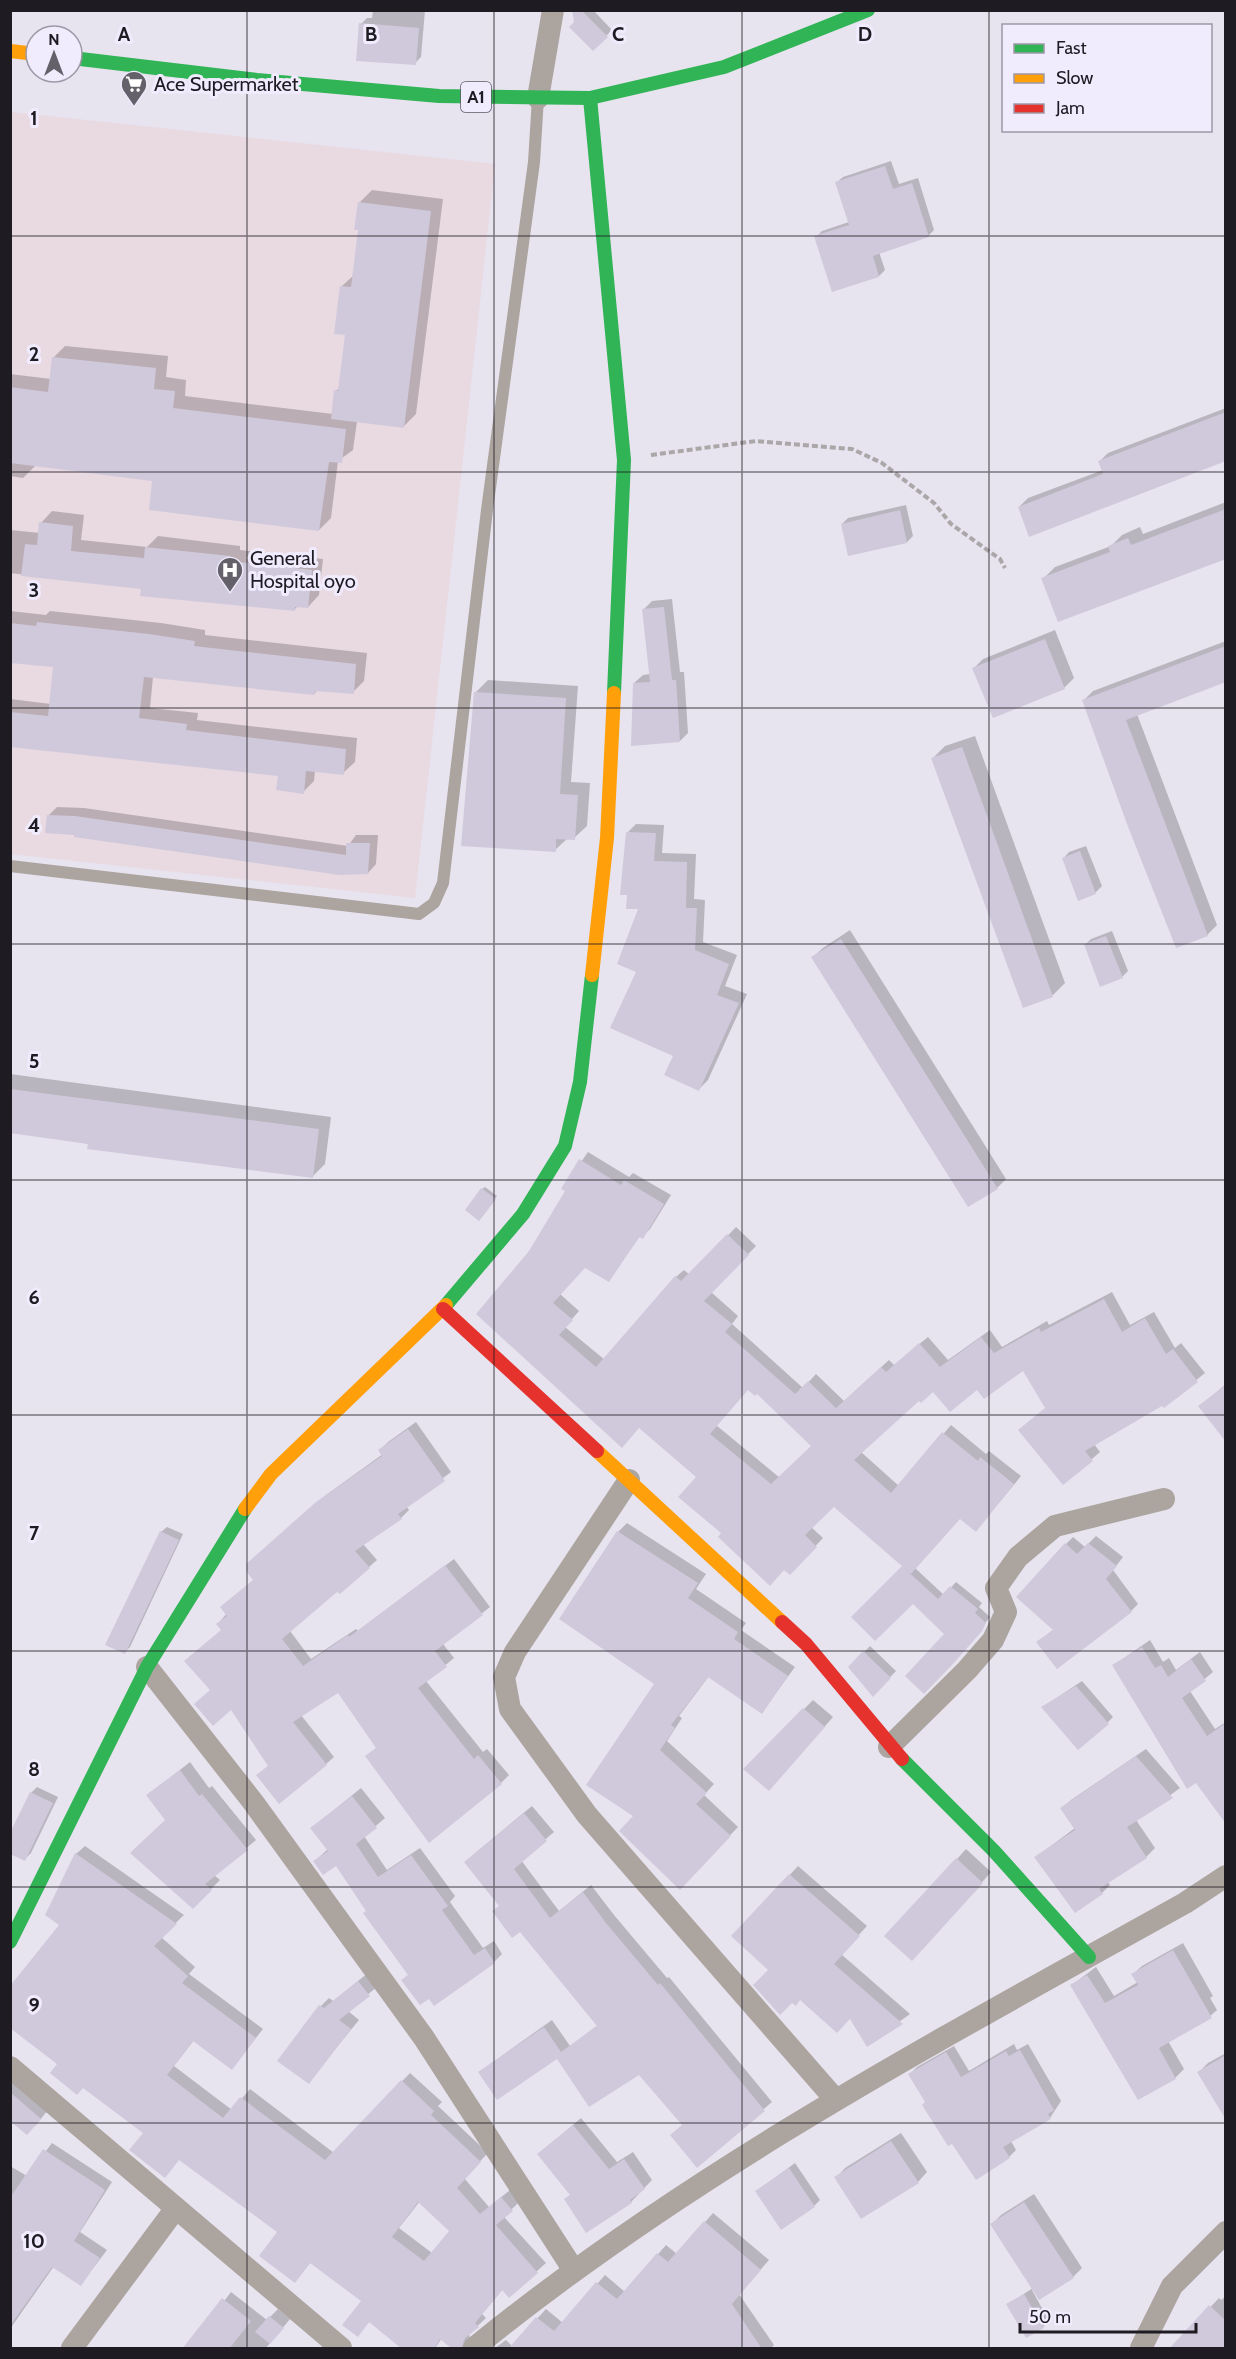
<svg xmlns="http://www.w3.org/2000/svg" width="1236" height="2359" font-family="Cabin,sans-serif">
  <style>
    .medical { fill: #e9d9e1 }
    .shadow { fill: #0003; fill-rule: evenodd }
    .building { fill: #d0c9dc; fill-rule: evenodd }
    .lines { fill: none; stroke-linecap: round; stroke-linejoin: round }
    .path { stroke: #aba6a8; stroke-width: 4; stroke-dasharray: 6 3; stroke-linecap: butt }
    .lane { stroke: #aca49f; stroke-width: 12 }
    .street { stroke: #aca49f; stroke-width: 22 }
    .fast { stroke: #30b455; stroke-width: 14 }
    .slow { stroke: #ff9f0a; stroke-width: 14 }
    .jam { stroke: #e5322d; stroke-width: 14 }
    .grid { fill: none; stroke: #1e1b23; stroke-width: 1.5; stroke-opacity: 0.55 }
    .labels { text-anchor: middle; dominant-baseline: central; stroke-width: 6; stroke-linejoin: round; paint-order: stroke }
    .shield { fill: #f1ebfe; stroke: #5d5965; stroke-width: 1.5 }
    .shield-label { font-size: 18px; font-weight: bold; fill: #1e1b23 }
    .poi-label { font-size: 20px; fill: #1e1b23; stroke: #f1ebfe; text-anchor: start }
    .grid-label { font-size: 20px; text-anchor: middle; font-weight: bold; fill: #1e1b23; stroke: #f1ebfe; stroke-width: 6; stroke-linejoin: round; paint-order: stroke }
  </style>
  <rect width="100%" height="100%" fill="#e7e3ef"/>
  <path class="medical" d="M11,112l484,52 -80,734 -404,-44z"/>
  <g class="shadow">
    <path d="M373,10h52l-4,47 -6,6 -54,-39 6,-6h5z"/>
    <path d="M573,10h20l19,20 -19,19 -17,-26z"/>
    <path d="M891,161l8,23 19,-6 16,52 -6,6 -49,16 6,18 -6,6 -63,-39 6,-6 27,-9 -13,-39 7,-6z"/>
    <path d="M372,190l71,9 -27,215 -12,12 -47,-5 -4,29 -15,11 -7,57 -12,12 -165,-51 -118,-14 -13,13 -13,-2v-102l41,5 2,-21 12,-12 103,10 -2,21 20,3 -1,16 148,18 3,-23 4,-4 6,-53 -4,-48 12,-11 6,-46 -1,-26z"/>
    <path d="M1226,408v52l-207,47 9,-9 75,-28 -3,-9 8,-8z"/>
    <path d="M1226,502v55l-183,22 12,-12 56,-21 11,-11 18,-8 3,7z"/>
    <path d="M906,505l7,31 -6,6 -65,-18 6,-6z"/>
    <path d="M52,511l32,4 -3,25 66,7 11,-11 82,10v4l83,9 -4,36 -11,12 -10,-1 -4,4 -151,-22 -133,-15v-43l30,3 1,-10z"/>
    <path d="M672,599l8,73h4l4,61 -8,8 -46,-58 9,-8 7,-1 -7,-64 9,-9z"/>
    <path d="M10,611l36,4 4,-4 111,12 44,7v5l162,18 -3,28 -11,11 -35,-3 -4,5 -161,-17 -3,31 48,5 -1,7 160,18 -2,24 -12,11 -28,-2 -1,10 -11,11 -24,-18 -269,-29v-46l41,5 4,-38 -45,-5z"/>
    <path d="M1055,630l19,48 -9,9 -71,29 -20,-48 9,-9z"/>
    <path d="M1226,641v40l-89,33 80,211 -10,10 -123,-235 9,-9z"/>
    <path d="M488,680l90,6 -7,96 19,1 -3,43 -13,12h-6l-13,12 -80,-157z"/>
    <path d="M975,736l90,247 -12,12 -29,11 -91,-248 12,-12z"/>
    <path d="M57,807l27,1 264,38 8,-11h22l-2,29 -8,9 -320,-57z"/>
    <path d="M636,824l28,1 -2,28 34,1 -2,45 11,1 -2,42 34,13 -12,31 22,8 -39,86 -9,9 -24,-34 -37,-84 2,-63 -13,-75z"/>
    <path d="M1086,846l16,40 -6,6 -17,7 -16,-40 6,-7z"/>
    <path d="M850,930l156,249 -9,9 -184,-231 10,-9z"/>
    <path d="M1112,931l16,40 -6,6 -37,-32 6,-6z"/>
    <path d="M10,1074l321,43 -6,47 -13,13 -302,-45z"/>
    <path d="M588,1152l41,25 4,-4 38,22 -21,34 -8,8 -2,-1 -31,44 -24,-14 -25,28 19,17 -14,16 40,33 71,-83 8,-7 6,5 46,-48 20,19 -45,46 27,24 -6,8 71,64 13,-14 28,27 45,-41 5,5 34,-28 20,23 42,-30 12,17 45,-26 2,4 63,-33 18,33 24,-13 21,36 6,-5 24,30 -41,33 -1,-2 -69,40 6,8 -36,31 -18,-75 -22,-40 -47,20 -44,2 -14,9 -58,53 38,34 52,-61 35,29 3,-3 32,25 -38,46 -23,-4 -45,50 29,27 12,-13 26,21 -3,4 11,10 -33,41 -10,-24 -35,-32 -8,-36 -70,-61 -23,22 12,11 -33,35 -67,-40 -25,-56 -58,-51 -162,-112 52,-62 37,-61 -4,-3zM749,1388l8,4 56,54 -33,32 -64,-53z"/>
    <path d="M485,1187l12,9 -15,21v-28z"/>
    <path d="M1226,1384v48l-26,-26z"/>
    <path d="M416,1422l35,50 -45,34 3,4 -8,8 -38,26 14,16 -8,7 -31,22 -48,42 21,28 45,-30 2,2 96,-72 36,48 -47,37 11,14 -28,23 57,71 4,-3 22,26 -8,8 -134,-26 10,-10 -39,-56 -37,24 33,42 -8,7 -68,11 11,-10 -37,-57 -21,-18 12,-61 -5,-5 36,-44 2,-24 70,-61 57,-41 -3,-4 8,-8z"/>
    <path d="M627,1523l79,51 -10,15 50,34 -5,7 54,37 -33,45 -53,-36 -30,40 3,2 -15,23 47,43 -10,11 34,32 -58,60 -44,-71 20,-133 -95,-65 57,-86z"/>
    <path d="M167,1527l16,7 -53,113 -5,5 36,-120z"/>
    <path d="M1096,1536l27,21 -10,13 25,34 -7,7 -93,31 16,-13 12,-85 7,-7 12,10z"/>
    <path d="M1150,1640l13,22 6,-4 7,12 24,-18 13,20 -23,19 25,38 11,-7v94l-112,-151z"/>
    <path d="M870,1646l26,25 -23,24 -23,-28z"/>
    <path d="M1082,1681l31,36 -6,6 -64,-16z"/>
    <path d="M813,1700l20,17 -55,63 -33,-11z"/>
    <path d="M1146,1749l34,39 -44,32 19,28 -9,9 -38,25 2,3 -8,8 -66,-36 39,-29 -13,-20 9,-8z"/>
    <path d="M190,1762l19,26 3,-2 44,54 -42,35 6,5 -27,27 -26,-87 -19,-25z"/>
    <path d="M37,1787l21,10 -27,56 -6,6 6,-66z"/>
    <path d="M361,1788l24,30 -21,18 23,34 33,-22 35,48 -5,6 33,46 11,-7 8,13 -8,8 -85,12 -72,-110 -22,-3 13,-12 -16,-21z"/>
    <path d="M532,1806l22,26 -33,28 38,51 32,-26 23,30 53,63 2,-1 103,125 -75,64 -13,-42 -45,-51 -82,-16 -78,15 73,-52 18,26 28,-21 -98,-120 -26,-51z"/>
    <path d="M85,1846l99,69 -23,22 34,30 -6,7 74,55 -31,39 -38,-28 -20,26 58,44 18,-21 84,64 76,-80 32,29 -4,4 50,47 -24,25 25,29 21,-17 10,11 -16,16 42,46 -37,33 -6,-7 -21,25 4,4 -17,16 4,14h-19l-12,-10 -7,10h-31l-34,-27 -13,14 6,-34 -52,-39 -16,19 -16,-49 -134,-100 -86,-68 2,-139 15,-71zM420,2201l31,29 -19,23 -33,-25z"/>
    <path d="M966,1849l25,23 -69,78 35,-91z"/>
    <path d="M798,1866l69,60 -26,28 69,60 -43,31 -17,-28 -79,-47 -38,-34z"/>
    <path d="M1183,1943l30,53 -3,2 7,12 -9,8 -40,23 16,28 -9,9 -103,-93 24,-18 18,29 24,-14 -5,-8 9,-8z"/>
    <path d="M368,1973l10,13 -30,25 11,9 -51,62 13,-76 8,-8 4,3z"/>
    <path d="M1014,2044l3,6 11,-6 33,57 -11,17 -39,23 5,9 -7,7 -82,-55 -17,-28 7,-7 37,-21 15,25z"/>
    <path d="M1226,2053v64l-27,-45 9,-9z"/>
    <path d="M10,2078l38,32 -13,16 -22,-5 -3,4z"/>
    <path d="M581,2118l36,44 16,-10 19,28 -21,22 -65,-3 5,-5 -32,-40z"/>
    <path d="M901,2133l26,39 -9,10 -82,-4 9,-10z"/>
    <path d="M52,2143l60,39 -32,50 27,18 -26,34 -27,-18 -44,63v-163l17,10z"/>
    <path d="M795,2163l25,37 -6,6 -57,-15z"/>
    <path d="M1034,2194l48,74 -9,9 -41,13 17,31 -6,6 -35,-23 25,-16 -41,-64 9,-9z"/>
    <path d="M713,2213l56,47 -30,34 35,51 -3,3h-276l11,-8 6,6 34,-37 17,14 42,-48 20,17 41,-47 11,9z"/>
    <path d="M231,2292l36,28 11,-11 12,10 -24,29h-77z"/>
    <path d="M1226,2296v52h-55l48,-50 2,2z"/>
  </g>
  <g class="building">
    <path d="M572,10h9l27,27 -15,14 -24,-24 5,-5z"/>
    <path d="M359,23l60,5 -3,37 -60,-4z"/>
    <path d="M885,166l8,23 19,-6 17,54 -56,19 6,21 -47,15 -18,-56 35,-11 -14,-43z"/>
    <path d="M358,202l73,9 -27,217 -73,-9 3,-29 4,1 7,-56 -11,-1 6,-48 11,1 7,-57h-4z"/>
    <path d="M52,357l104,11 -2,21 21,2 -2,17 173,21 -4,34 -13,-1 -10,69 -170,-21 3,-29 -142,-18v-76l38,5z"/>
    <path d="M1226,412v49l-197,76 -11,-30 85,-33 -5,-13z"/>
    <path d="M1226,509v50l-168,63 -17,-44 69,-26 -2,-6 20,-8 3,7z"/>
    <path d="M900,510l7,33 -59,13 -7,-32z"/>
    <path d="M39,522l34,4 -2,25 73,7 1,-11 85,9 -1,5 83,9 -4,38 -13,-1v4l-155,-15 1,-7 -120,-13 4,-32 12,1z"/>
    <path d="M664,607l8,73h4l4,62 -49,4 2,-63 17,-1 -8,-73z"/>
    <path d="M37,622l112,12 46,7 -1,5 162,18 -2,30 -39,-3 -1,4 -170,-18 -5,41 48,6 -1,6 160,19 -2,26 -38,-4 -2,23 -28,-4 2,-14 -268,-29v-35l38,4 5,-49 -43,-4v-40l26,3z"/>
    <path d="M1045,639l20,50 -72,29 -21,-50z"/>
    <path d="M1226,646v36l-100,38 82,216 -32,12 -49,-124 -45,-124z"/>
    <path d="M474,692l92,6 -6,96 18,1 -3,45 -19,-1v13l-95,-6z"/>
    <path d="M962,747l91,250 -30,11 -92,-250z"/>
    <path d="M47,815l28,1 271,39v-12h24l-2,31 -28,1 -266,-38v-2l-29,-2z"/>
    <path d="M626,832l30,1 -2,28 33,1 -1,46h11l-2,42 34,14 -12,31 22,8 -40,88 -35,-16 9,-19 -63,-28 26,-56 -19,-8 21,-55h-12l1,-14h-7z"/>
    <path d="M1080,851l16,43 -18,7 -16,-43z"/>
    <path d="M1106,936l17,42 -23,9 -16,-43z"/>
    <path d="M841,939l157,250 -30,18 -157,-250z"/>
    <path d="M10,1089l309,40 -6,49 -226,-29 1,-5 -78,-11z"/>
    <path d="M579,1159l42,26 3,-5 40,24 -21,35 -4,-2 -30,45 -24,-14 -32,35 20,17 -14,15 37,32 79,-91 6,5 46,-47 22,21 -45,46 28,23 -7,8 70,62 13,-13 28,27 45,-41 5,5 33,-29 21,24 41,-30 13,16 45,-25 2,4 63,-33 18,33 23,-14 21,36 7,-5 25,33 -34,26 -2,-2 -77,45 8,10 -30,24 -45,-55 27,-22 -22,-37 -39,28 -7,-9 -27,22 -17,-20 -12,11 -2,-2 -65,59 37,33 51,-61 36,29 2,-4 34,27 -38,48 -16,-13 -49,55 -77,-67 -29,28 12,12 -27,28 -6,-5 -14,16 -52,-49 3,-4 -43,-36 18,-20 -57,-49 -17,20 -146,-134 53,-63 36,-60 -4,-2zM748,1390l7,6 2,-2 54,52 -40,38 -61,-50z"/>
    <path d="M481,1188l15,11 -17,22 -14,-11z"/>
    <path d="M1226,1385v57l-28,-36z"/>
    <path d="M408,1429l37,52 -47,33 4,5 -47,32 15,17 -30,26 -3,-2 -55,47 21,27 45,-31 1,2 96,-72 38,50 -48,36 12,16 -29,21 56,71 4,-4 24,29 -73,59 -64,-87 11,-8 -38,-55 -45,29 34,43 -48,39 -23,-29 12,-9 -37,-56 -18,16 -19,-22 16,-14 -26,-29 37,-31 -5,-6 11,-8 -7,-9 33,-27 -7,-9v-7l70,-62 66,-46 -4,-6z"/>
    <path d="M160,1531l19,9 -54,114 -20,-9z"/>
    <path d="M617,1531l81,52 -10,15 50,34 -4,7 54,37 -26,38 -54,-37 -37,48 4,3 -15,22 47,43 -11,11 35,32 -51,54 -61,-59 14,-15 -47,-31 68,-101 -95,-65z"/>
    <path d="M1065,1543l12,11 11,-11 29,23 -11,13 26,33 -75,57 -21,-27 17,-12 -37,-33z"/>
    <path d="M902,1566l36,33 12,-13 28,23 -3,4 11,10 -4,8 -30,34 -28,29 -19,-18 39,-42 -31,-30 -38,37 -24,-24z"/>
    <path d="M1142,1647l13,21 6,-3 7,12 23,-18 15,22 -24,17 25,38 19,-13v101l-30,-41 -9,6 -75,-124z"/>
    <path d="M863,1651l28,27 -18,19 -25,-30z"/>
    <path d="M1076,1686l33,38 -31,26 -37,-43z"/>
    <path d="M803,1708l22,19 -56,64 -26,-22z"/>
    <path d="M1136,1756l37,42 -46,29 20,31 -48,31 4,5 -28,19 -41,-56 41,-27 -15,-22z"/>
    <path d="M180,1770l19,26 3,-2 46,56 -43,34 7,6 -19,19 -63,-56 35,-33 -19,-25z"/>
    <path d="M30,1792l23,11 -28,58 -15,-7v-21z"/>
    <path d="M352,1796l25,32 -21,16 22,33 33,-22 37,51 -6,4 32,45 11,-7 10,15 -61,43 -5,-7 -9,6 -19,-25 7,-5 -45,-62 3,-2 -30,-45 -13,9 -10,-14 15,-10 -18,-23z"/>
    <path d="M524,1813l23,28 -33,28 36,49 33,-26 23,31 52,62 2,-2 105,128 -68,57 -27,-33 12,-10 -43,-50 -50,32 -32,-48 -60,41 -19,-28 66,-45 17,25 36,-26 -77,-94 -8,6 -20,-27 7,-5 -35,-44z"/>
    <path d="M75,1853l102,71 -23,22 34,30 -6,7 74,55 -24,32 -39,-29 -26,34 56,43 17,-21 85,63 76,-80 33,31 -3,4 50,47 -24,26 23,26 21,-17 12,14 -17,14 42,48 -29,25 -7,-8 -27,33 4,4 -14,11 -4,11h-9l-12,-10 -6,10h-32l-33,-27 -11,15 -16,-12 19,-24 -51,-38 -15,20 -36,-27 18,-24 -98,-72 -14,18 -36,-28 14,-17 -60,-45 -6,7 -27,-22 7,-9 -47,-36v-42l49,-61 -14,-10zM418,2202l31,29 -25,30 -32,-24z"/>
    <path d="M956,1858l27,25 -71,78 -28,-25z"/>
    <path d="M789,1874l71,62 -26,28 69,60 -36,23 -17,-28 -13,14 -37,-33 -4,6 -4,-3 -12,12 -27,-30 15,-15 -37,-34z"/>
    <path d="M1173,1950l39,68 -53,30 17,31 -38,21 -68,-115 17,-10 18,28 33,-18 -7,-11z"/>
    <path d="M358,1981l12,15 -31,24 12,9 -42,55 -32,-23 42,-56 5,3z"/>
    <path d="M1020,2050l34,60 -6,4 3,5 -48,28 7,11 -34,22 -24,-36 -4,2 -26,-41 3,-3 -17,-28 38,-22 15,25 45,-26 3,5z"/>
    <path d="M1226,2055v65l-29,-48z"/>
    <path d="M10,2092l31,27 -14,16 -17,-14z"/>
    <path d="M573,2125l36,44 15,-10 21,30 -15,11 2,3 -46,30 -22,-34 6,-4 -33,-41z"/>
    <path d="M891,2141l28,42 -58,36 -27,-42z"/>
    <path d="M43,2149l62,41 -31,51 26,17 -19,28 -29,-19 -42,59v-128z"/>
    <path d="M789,2168l26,39 -34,23 -26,-39z"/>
    <path d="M1024,2202l50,76 -35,22 -49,-76z"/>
    <path d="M704,2221l57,49 -29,34 30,45h-254l28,-32 18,14 42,-49 21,17 40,-46 11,9z"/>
    <path d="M1024,2294l20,34 -18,10 -20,-34z"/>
    <path d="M222,2298l29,23 -22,28h-47z"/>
    <path d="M1209,2305l17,16v28h-57z"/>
    <path d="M269,2316l15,12 -14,16 -15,-12z"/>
  </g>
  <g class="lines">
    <path class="path" d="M651,455l105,-14 96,8 30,14 52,40 17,21 49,35 5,9"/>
    <path class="lane" d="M10,866l409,48 15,-11 9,-20 44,-373 47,-348 4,-64"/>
    <g class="street">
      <path d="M538,98l15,-88"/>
      <path d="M629,1480l-114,172 -11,25 6,32 77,106 248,284"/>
      <path d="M147,1667l106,135 171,236 149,231"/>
      <path d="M889,1747l78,-77 26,-30 13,-28 -10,-24 22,-31 37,-31 109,-27"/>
      <path d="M10,2067l331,281"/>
      <path d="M72,2348l104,-140"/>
      <path d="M474,2348c217,-177 467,-309 711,-445l41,-27"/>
      <path d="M1141,2348l31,-62 54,-54"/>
    </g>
    <g class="fast">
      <path d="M72,58l185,22 182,16 151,2 134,-31 144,-57"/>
      <path d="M590,98l34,362 -10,233"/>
      <path d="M446,1305l77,-91 42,-68 15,-64 12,-107"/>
      <path d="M902,1759l92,92 95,106"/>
      <path d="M10,1942l137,-275 98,-158"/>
    </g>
    <g class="slow">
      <path d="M10,51l26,3"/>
      <path d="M592,975l15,-137 7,-145"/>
      <path d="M597,1451l185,171"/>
      <path d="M245,1509l26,-35 175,-169"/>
    </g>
    <g class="jam">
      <path d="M443,1309l154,142"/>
      <path d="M782,1622l24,22 96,115"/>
    </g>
  </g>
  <path class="grid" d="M247,10v2338M494,10v2338M742,10v2338M989,10v2338M10,236h1216M10,472h1216M10,708h1216M10,944h1216M10,1180h1216M10,1415h1216M10,1651h1216M10,1887h1216M10,2123h1216"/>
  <defs>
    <g id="supermarket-pin" transform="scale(1.35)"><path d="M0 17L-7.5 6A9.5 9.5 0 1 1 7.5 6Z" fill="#64616a" stroke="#f1ebfe"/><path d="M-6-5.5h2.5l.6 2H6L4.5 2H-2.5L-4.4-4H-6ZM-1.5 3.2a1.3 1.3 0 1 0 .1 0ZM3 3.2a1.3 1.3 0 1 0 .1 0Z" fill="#fff"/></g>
    <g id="hospital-pin" transform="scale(1.35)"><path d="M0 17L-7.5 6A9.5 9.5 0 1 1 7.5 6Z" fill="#64616a" stroke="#f1ebfe"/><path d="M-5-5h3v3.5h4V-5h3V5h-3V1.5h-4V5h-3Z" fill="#fff"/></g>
  </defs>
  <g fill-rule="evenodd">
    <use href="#supermarket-pin" x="134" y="84"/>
    <use href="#hospital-pin" x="230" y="570"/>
  </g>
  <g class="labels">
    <rect class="shield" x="461" y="82" width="30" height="30" rx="4.5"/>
    <g class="shield-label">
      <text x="476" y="97">A1</text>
    </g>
    <g class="poi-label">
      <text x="154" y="84">Ace Supermarket</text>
      <text x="250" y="558">General<tspan x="250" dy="23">Hospital oyo</tspan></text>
    </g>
  </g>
  <g class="grid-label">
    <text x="124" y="41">A</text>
    <text x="371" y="41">B</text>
    <text x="618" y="41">C</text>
    <text x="865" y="41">D</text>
    <text x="34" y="125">1</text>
    <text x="34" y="361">2</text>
    <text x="34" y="597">3</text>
    <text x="34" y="832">4</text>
    <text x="34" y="1068">5</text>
    <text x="34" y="1304">6</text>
    <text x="34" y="1540">7</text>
    <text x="34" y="1776">8</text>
    <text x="34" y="2012">9</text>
    <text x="34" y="2248">10</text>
  </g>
  <rect width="1236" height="2359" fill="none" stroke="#1e1b23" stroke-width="24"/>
  <rect x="1002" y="24" width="210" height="108" fill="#f1ebfe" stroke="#9d98a6" stroke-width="1.5"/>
  <rect x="1014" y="44" width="30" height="9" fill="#30b455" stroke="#9d98a6" stroke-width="1.5"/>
  <text x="1056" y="54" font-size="18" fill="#1e1b23">Fast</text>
  <rect x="1014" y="74" width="30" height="9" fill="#ff9f0a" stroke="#9d98a6" stroke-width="1.5"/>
  <text x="1056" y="84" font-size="18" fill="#1e1b23">Slow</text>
  <rect x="1014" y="104" width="30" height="9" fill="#e5322d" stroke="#9d98a6" stroke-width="1.5"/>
  <text x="1056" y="114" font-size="18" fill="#1e1b23">Jam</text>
  <g transform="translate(54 54)"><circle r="28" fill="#f1ebfe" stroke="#9d98a6" stroke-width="1.5"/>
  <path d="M0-4.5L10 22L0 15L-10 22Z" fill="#64616a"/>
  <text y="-9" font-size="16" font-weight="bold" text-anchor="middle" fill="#1e1b23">N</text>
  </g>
  <path d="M1020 2323v9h176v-9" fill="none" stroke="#1e1b23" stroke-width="3"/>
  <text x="1029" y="2323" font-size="18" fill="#1e1b23" stroke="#f1ebfe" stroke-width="4.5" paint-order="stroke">50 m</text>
</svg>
